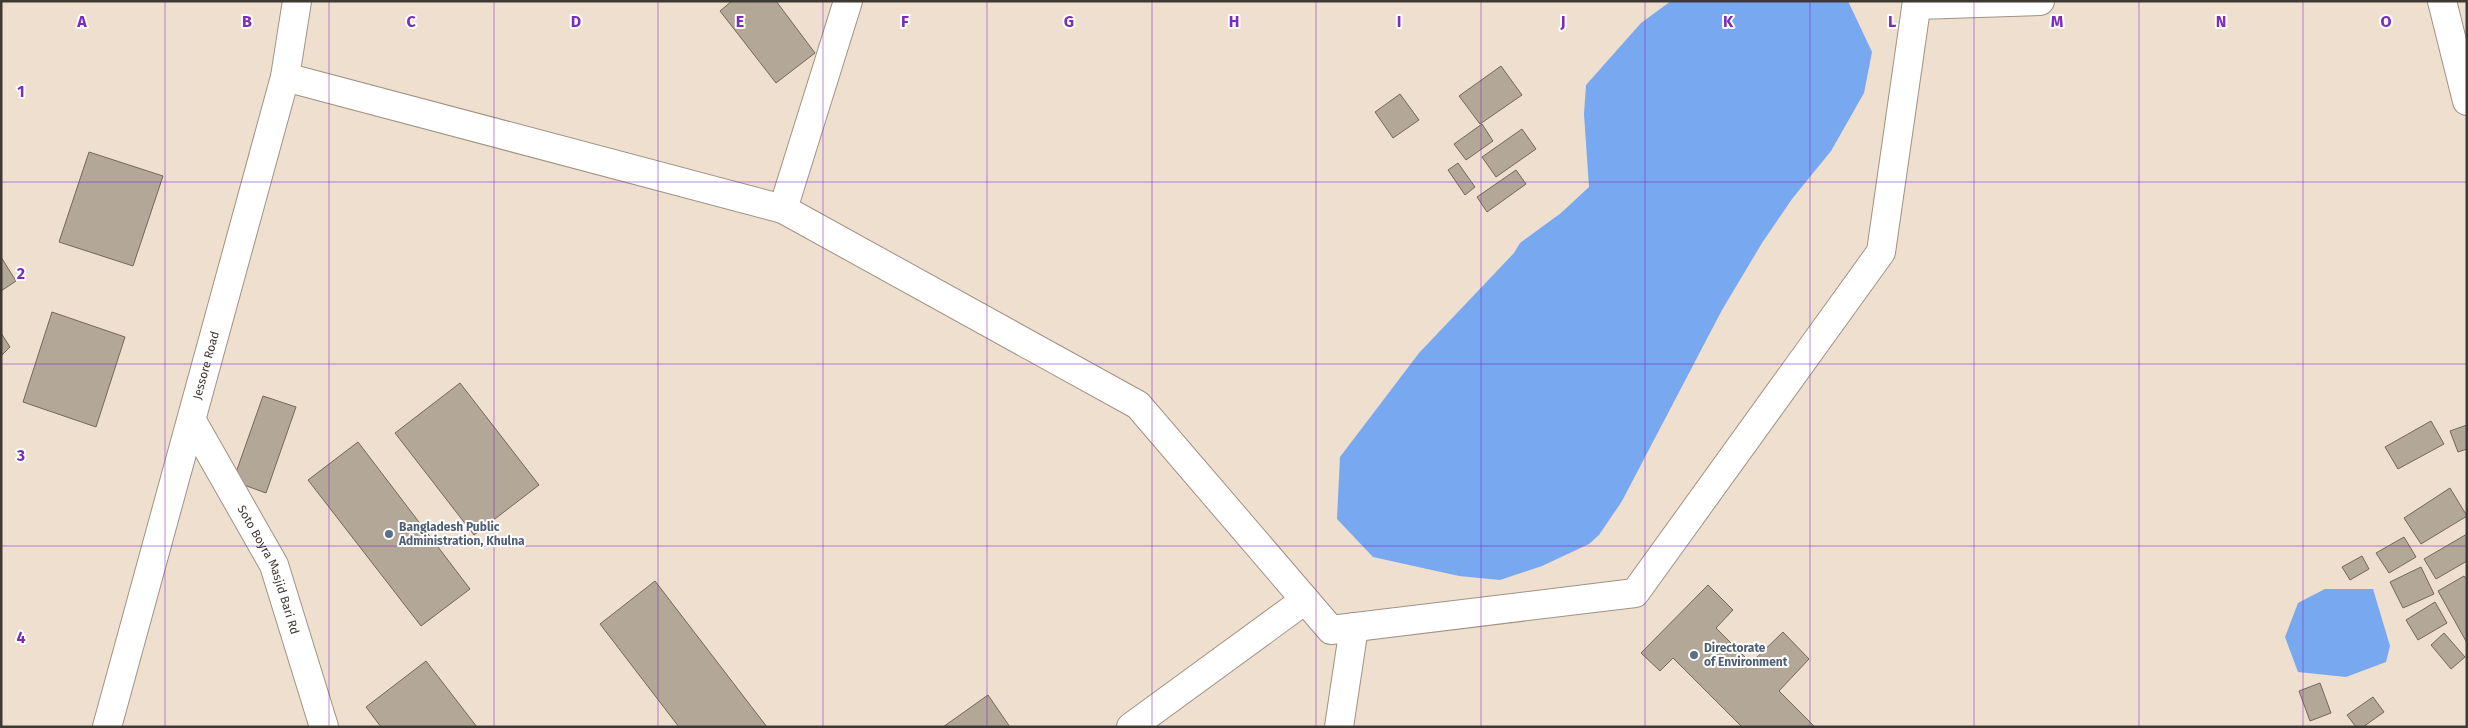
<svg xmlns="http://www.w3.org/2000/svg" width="2468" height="728" font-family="'Fira Sans',sans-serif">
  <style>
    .water { fill: #78a8ef }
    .building { fill: #b3a797; stroke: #736859 }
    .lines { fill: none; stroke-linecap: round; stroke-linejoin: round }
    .minor-casing { stroke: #a09384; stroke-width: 30 }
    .trunk-casing { stroke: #a09384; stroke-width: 30 }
    .minor { stroke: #fff; stroke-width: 28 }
    .trunk { stroke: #fff; stroke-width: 28 }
    .grid { fill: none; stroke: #7b2cbf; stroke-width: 1; stroke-opacity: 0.55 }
    .service-dot { fill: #5c6f8a; stroke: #fff; stroke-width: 2 }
    .labels { text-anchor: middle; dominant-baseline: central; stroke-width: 4; stroke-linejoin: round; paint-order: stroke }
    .street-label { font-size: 12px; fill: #3f3933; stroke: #fff }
    .service-label { font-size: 12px; font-weight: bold; fill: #4e5e75; stroke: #fff; text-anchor: start }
    .grid-label { font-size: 16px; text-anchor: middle; font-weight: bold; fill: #7b2cbf; stroke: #fff; stroke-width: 4; stroke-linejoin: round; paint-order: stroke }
  </style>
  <rect width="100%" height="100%" fill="#eedfcf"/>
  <g class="water">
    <path d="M1671,1h177l24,51 -8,41 -33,58 -39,48 -30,44 -40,67 -100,191 -23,34 -10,9 -47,22 -42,14 -41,-4 -86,-19 -36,-38 3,-62 79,-104 95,-100 6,-10 41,-30 28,-26 -5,-73 2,-29 55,-62z"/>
    <path d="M2325,589h48l17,57 -4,16 -40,15 -48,-5 -13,-35 13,-34z"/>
  </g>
  <g class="building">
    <path d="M732,1h44l39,52 -39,30 -56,-72z"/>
    <path d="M1501,66l21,29 -42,29 -21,-28z"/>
    <path d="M1400,94l19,26 -26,18 -18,-26z"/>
    <path d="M1482,124l11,17 -27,19 -12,-16z"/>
    <path d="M1522,129l14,20 -40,28 -14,-20z"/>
    <path d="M89,152l74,24 -30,90 -74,-24z"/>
    <path d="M1458,163l17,24 -10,8 -17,-25z"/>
    <path d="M1516,170l10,14 -39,28 -10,-15z"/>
    <path d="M1,257l15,24 -15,10z"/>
    <path d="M52,312l73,25 -29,90 -73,-25z"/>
    <path d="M1,333l9,14 -9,9z"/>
    <path d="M460,383l79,102 -65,50 -79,-102z"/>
    <path d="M263,396l33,11 -30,86 -33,-12z"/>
    <path d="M2431,421l13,23 -46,25 -13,-22z"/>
    <path d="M2467,425v24l-9,3 -8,-21z"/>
    <path d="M358,442l112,147 -49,37 -113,-146z"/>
    <path d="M2450,488l17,28 -46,28 -17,-26z"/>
    <path d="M2467,534v27l-31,18 -12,-20z"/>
    <path d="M2404,537l12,20 -27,16 -13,-20z"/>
    <path d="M2362,556l7,13 -19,11 -8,-13z"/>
    <path d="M2421,567l13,27 -31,14 -13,-26z"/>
    <path d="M2464,576l3,4v63l-29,-52z"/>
    <path d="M655,581l112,146h-88l-79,-103z"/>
    <path d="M1708,585l25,25 -17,18 35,35 32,-31 26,27 -30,32 36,36h-73l-69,-69 -13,13 -19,-18z"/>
    <path d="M2435,602l12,21 -29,17 -12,-20z"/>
    <path d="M2444,633l21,24 -14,12 -20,-24z"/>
    <path d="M426,661l51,66h-96l-15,-20z"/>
    <path d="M2320,683l11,30 -21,8 -11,-30z"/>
    <path d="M988,695l22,32h-67z"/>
    <path d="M2373,697l11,15 -21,15h-7l-9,-12z"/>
  </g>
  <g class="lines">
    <g class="minor-casing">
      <g id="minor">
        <path d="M848,1l-65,208 355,196 193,225 304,-37 246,-341 36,-251"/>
        <path d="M2442,1l25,100"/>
        <path d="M1917,5l123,-4"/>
        <path d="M285,77l498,132"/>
        <path id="s1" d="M192,421l82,144 50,162"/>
        <path d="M1131,727l174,-127"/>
        <path d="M1339,727l15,-100"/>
      </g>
    </g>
    <g class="trunk-casing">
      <g id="trunk">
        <path id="s2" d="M107,727l178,-650 12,-76"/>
      </g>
    </g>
    <use href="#minor" class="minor"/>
    <use href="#trunk" class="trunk"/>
  </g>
  <path class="grid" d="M165,1v726M329,1v726M494,1v726M658,1v726M823,1v726M987,1v726M1152,1v726M1316,1v726M1481,1v726M1645,1v726M1810,1v726M1974,1v726M2139,1v726M2303,1v726M1,182h2466M1,364h2466M1,546h2466"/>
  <g class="service-dot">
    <circle cx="389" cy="534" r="5"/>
    <circle cx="1694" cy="655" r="5"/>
  </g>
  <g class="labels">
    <g class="street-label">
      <text stroke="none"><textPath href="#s2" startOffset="375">Jessore Road</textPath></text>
      <text stroke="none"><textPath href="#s1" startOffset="168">Soto Boyra Masjid Bari Rd</textPath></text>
    </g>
    <g class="service-label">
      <text x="399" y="527">Bangladesh Public<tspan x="399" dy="14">Administration, Khulna</tspan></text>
      <text x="1704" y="648">Directorate<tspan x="1704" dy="14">of Environment</tspan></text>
    </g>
  </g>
  <g class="grid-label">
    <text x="82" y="27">A</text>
    <text x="247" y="27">B</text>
    <text x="411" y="27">C</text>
    <text x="576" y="27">D</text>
    <text x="740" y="27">E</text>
    <text x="905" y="27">F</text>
    <text x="1069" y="27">G</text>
    <text x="1234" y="27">H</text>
    <text x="1399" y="27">I</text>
    <text x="1563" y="27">J</text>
    <text x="1728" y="27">K</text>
    <text x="1892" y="27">L</text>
    <text x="2057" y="27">M</text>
    <text x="2221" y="27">N</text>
    <text x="2386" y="27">O</text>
    <text x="21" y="97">1</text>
    <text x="21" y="279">2</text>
    <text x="21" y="461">3</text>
    <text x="21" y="643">4</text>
  </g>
  <rect width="2468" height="728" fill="none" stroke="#3f3933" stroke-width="5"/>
</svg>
